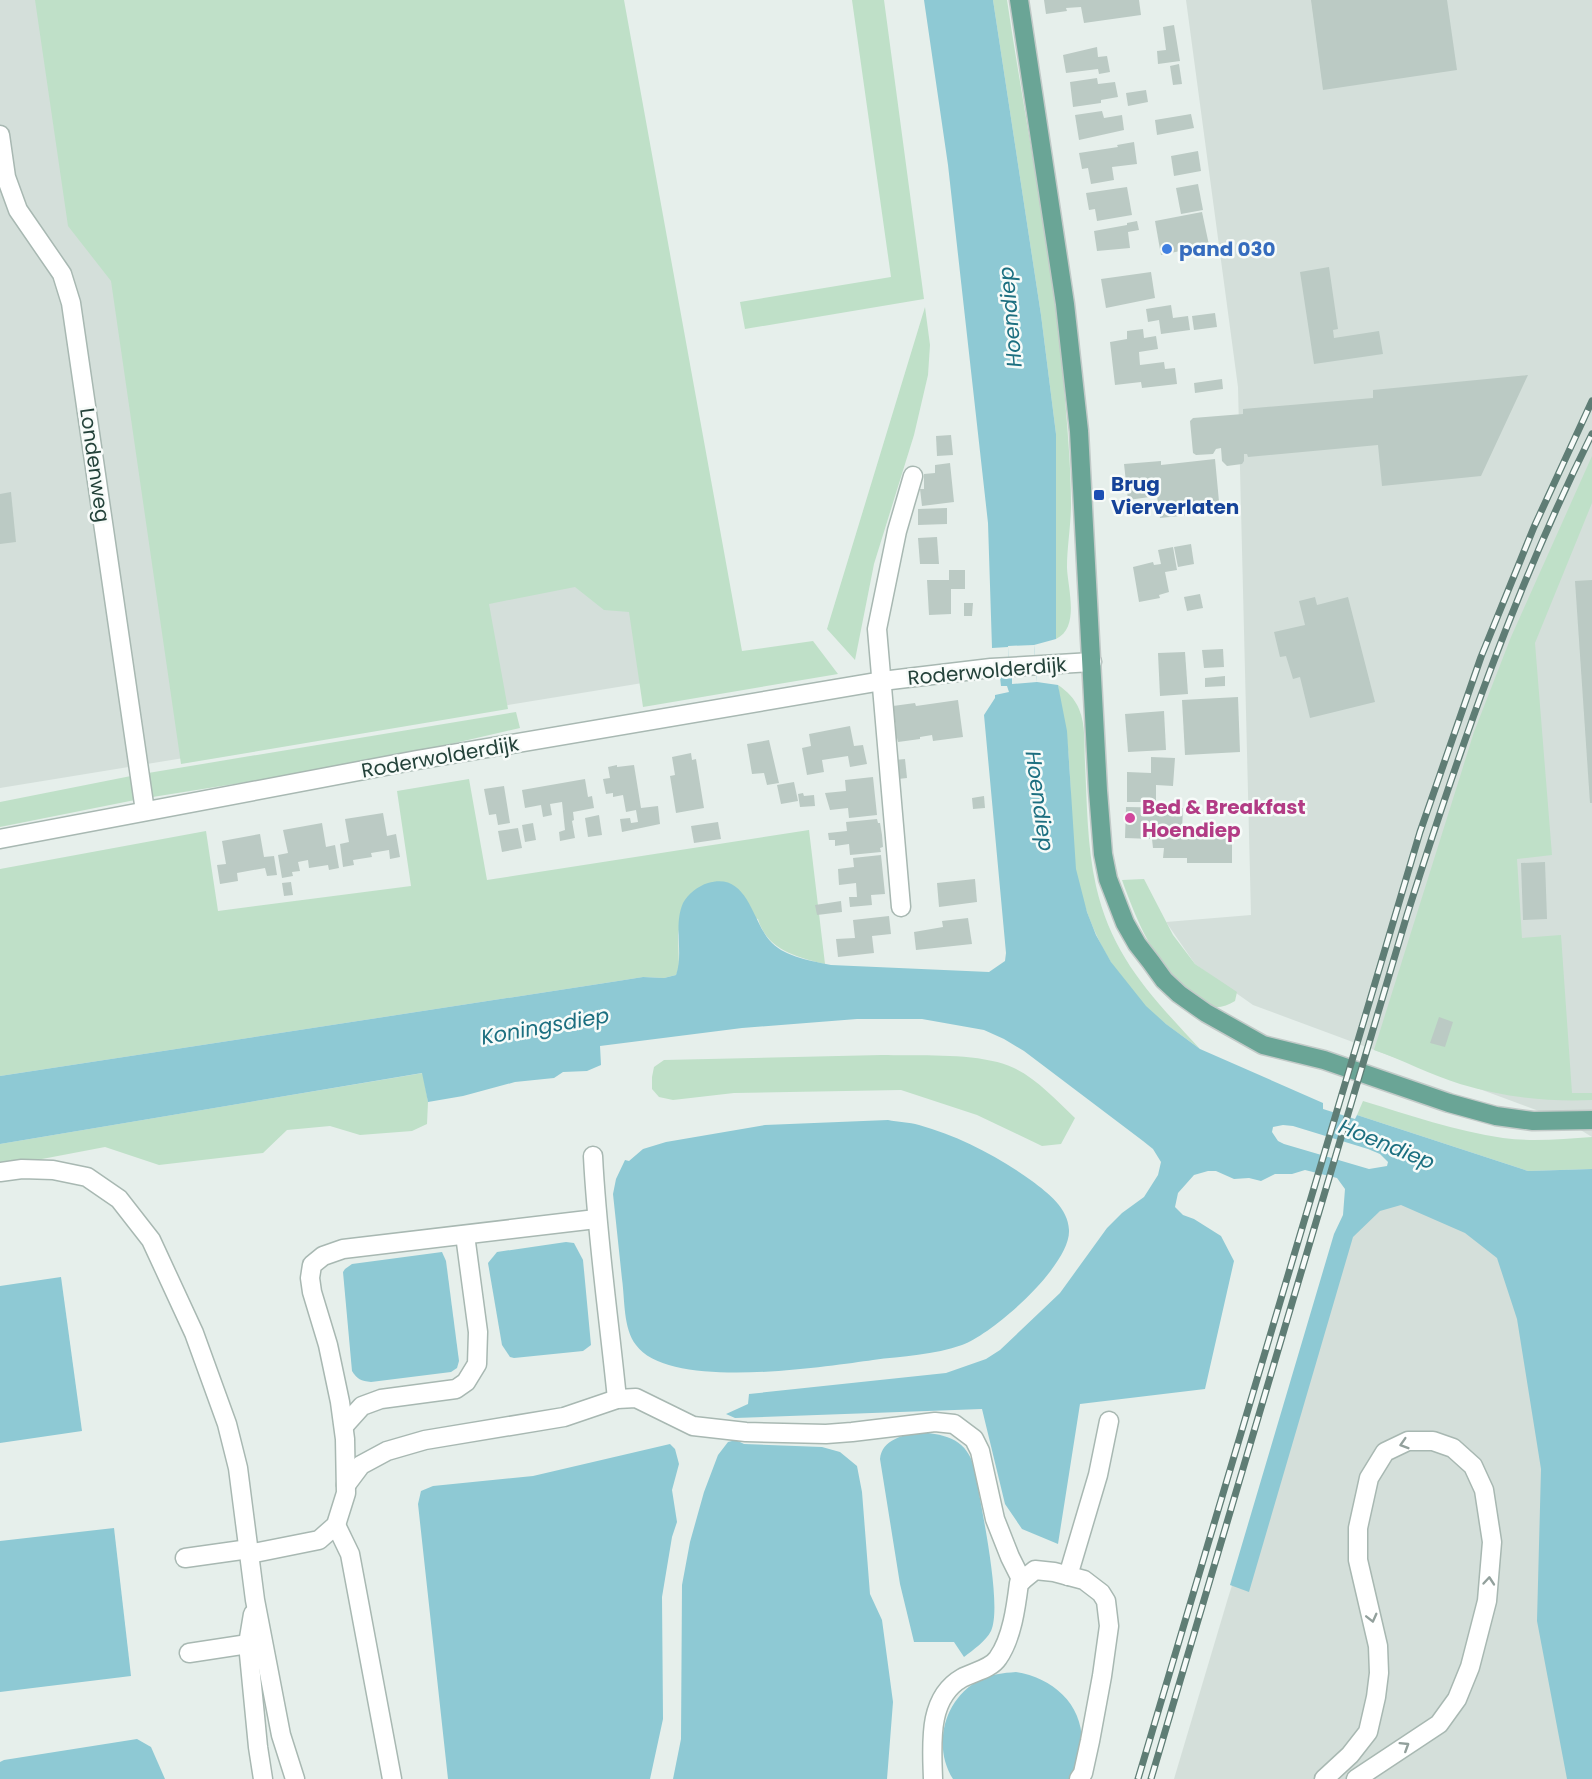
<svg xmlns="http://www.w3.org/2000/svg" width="1592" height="1779" font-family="Poppins,sans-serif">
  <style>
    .built { fill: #d4dfda }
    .green { fill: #bfe0c8 }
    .water { fill: #8ec9d4; fill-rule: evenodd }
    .pier { fill: #e6efeb }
    .building { fill: #bbcac4 }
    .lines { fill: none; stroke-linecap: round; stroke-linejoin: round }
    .minor-casing { stroke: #a8b8b2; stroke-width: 21 }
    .major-casing { stroke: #c2cac8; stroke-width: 21 }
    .minor { stroke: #fff; stroke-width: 18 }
    .major { stroke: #6aa596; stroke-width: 18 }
    .rail-casing { stroke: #5f7d75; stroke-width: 7 }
    .rail { stroke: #f7fbf9; stroke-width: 4.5; stroke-dasharray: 14; stroke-linecap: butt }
    .oneway { stroke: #92a09c }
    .shop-dot { fill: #3f7fe0; stroke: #f7fbf9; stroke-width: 2 }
    .transit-dot { fill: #1a4fb4; stroke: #f7fbf9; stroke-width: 2 }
    .hotel-dot { fill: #d1479c; stroke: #f7fbf9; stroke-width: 2 }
    .labels { text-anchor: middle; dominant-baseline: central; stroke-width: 5; stroke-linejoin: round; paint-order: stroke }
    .shop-label { font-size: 20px; font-weight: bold; fill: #366cbe; stroke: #f7fbf9; text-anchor: start }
    .street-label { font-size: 20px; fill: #24423a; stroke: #f7fbf9 }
    .transit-label { font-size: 20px; font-weight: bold; fill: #164399; stroke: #f7fbf9; text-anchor: start }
    .hotel-label { font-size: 20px; font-weight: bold; fill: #b23c85; stroke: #f7fbf9; text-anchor: start }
    .water-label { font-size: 21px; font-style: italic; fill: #1c6f80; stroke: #f7fbf9 }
  </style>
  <rect width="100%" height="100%" fill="#e6efeb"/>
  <g class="built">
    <path d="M0,0h589l133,670 -722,118z"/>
    <path d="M1186,0h406v1137l-26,-16 -313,-116 -58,-41 -29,-42 85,-7 -13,-528z"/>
    <path d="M1375,1186l128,43 57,243 14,307h-400l54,-181 114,-357z"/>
  </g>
  <g class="green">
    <path d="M35,0h589l118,651 71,-10 25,33 -195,33 -14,-95 -25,-2 -29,-23 -86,17 19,105 -327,55 -70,-483 -43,-55z"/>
    <path d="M852,0h32l40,299 -179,30 -5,-27 151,-25z"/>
    <path d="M993,0h14c19,128 46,257 57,386 3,39 7,79 7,118 0,21 -4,43 -4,64 1,21 13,60 -11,71v-205l-15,-119z"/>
    <path d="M925,307l5,38 -2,30 -14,60 -40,129 -19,96 -28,-31z"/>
    <path d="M1592,456v47l-57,140 17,212 -35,4 5,79 39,-3 11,158h20v7c-45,2 -89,-3 -132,-16 -29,-9 -57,-24 -86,-34l100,-318 37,-95z"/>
    <path d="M1058,685c9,6 17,14 21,24 7,16 5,37 6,54 2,40 2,83 11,123 16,71 56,111 104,163 -18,-14 -38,-26 -54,-42 -37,-37 -62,-89 -71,-140 -5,-35 -3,-70 -6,-105 -1,-26 -8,-51 -11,-77z"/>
    <path d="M516,712l4,16 -143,33 -237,38 -140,28v-25l136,-27z"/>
    <path d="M469,779l18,101 322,-50 16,134c-28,-7 -58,-14 -67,-45l-74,-17 -6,33 1,33 -3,7 -12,3 -21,-1 -25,4 -618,95v-207l206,-38 12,80 193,-25 -14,-95z"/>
    <path d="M1144,879l29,56 22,29 42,28 -2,9c-7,4 -14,7 -22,6 -11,0 -18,-9 -26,-17 -35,-32 -49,-66 -65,-110z"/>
    <path d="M882,1055c37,1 99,-3 132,13 23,11 42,32 61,50l-14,26 -19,2 -65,-31 -76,-25 -167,3 -61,7 -14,-3 -7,-8v-12l2,-10 10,-7z"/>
    <path d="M423,1073l5,29 -1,22 -15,7 -52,4 -30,-9 -43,4 -24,23 -104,12 -54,-18 -105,20v-23z"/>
    <path d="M1363,1101c46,14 93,30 140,37 29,4 60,1 89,-1v32l-64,2 -171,-56z"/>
  </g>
  <g class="water">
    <path d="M924,0h69l48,315 15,119v205l-22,6 3,37 21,3 9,46 9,138 11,43 9,23 15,27 35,44 20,18 34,25 123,54v6l32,10 2,-4 171,56 64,-2v610h-25l-30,-158 4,-152 -24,-150 -20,-61 -32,-25 -64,-28 -21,6 -27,26 -104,355 -19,-7 104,-351 9,-19 2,-26 -8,-11 -32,-8 -13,4h-17l-14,7 -12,-3 -15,1 -18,-8h-8l-14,4 -16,18 -3,14 8,8 11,4 27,17 13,25 -29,128 -125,15 -22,140 -36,-15 -17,-25 -23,-95 -247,9 -9,-4 22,-10 1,-10 197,-21 40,-14 14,-9 60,-57 47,-65 15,-15 22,-16 14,-22 3,-13 -8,-13 -10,-8 -119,-90 -20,-12 -20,-9 -62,-11h-65l-115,9 -142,18 1,19 -14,6 -24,1 -9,6 -39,4 -52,14 -35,6 -6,-29 -422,71v-68l618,-95 25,-4 21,1 12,-3c8,-22 -3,-49 7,-72 5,-9 15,-17 25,-20 41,-12 44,41 64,60 14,14 40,18 59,22l158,7 16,-11 1,-8 -22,-238 11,-17v-3l14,-3 -2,-6h-6l-1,-9 9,-1 -1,-29 -16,1 -4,-125 -40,-358zM1283,1125l10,1 75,23 12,5 8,8 -1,4 -18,3 -85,-25 -6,-3 -6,-9 1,-5z"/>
    <path d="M888,1120c10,2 21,2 31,5 40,11 80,32 113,56 16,12 36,27 37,49 2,35 -75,103 -107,115 -27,10 -60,11 -89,15 -50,7 -204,31 -237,-15 -13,-17 -11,-45 -14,-66 -3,-28 -6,-57 -9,-85l3,-15 9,-19 4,1 14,-12 23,-7 99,-17z"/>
    <path d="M566,1242l8,1 9,17 8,85 -8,6 -69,7 -4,-1 -8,-12 -14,-82 9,-11z"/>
    <path d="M442,1252l4,9 13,100 -2,7 -6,4 -80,10c-10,-1 -14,-3 -19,-11l-9,-99 2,-3 7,-5z"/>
    <path d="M61,1277l21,154 -82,12v-157z"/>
    <path d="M920,1432c28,3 47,7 55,38 5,33 28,135 16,161 -5,10 -18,19 -27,26l-10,-15h-40l-14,-58 -20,-125c2,-20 24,-24 40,-27z"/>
    <path d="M736,1440l8,4 78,3 18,5 17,14 5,26 8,102 12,26 11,82 -6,77h-214l8,-40 1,-154 8,-43 14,-50 14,-37 10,-13z"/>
    <path d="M670,1444l5,5 4,15 -7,26 5,32 -5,15 -10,60 1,122 -13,60h-202l-30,-275 3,-13 12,-5 100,-10z"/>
    <path d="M114,1528l17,148 -131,16v-151z"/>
    <path d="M1016,1672c37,6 67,32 66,72 0,12 -6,24 -11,35h-118c-21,-33 -9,-81 27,-99 11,-6 23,-7 36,-8z"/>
    <path d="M137,1739l14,8 14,32h-165v-17l4,-2z"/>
  </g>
  <path class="pier" d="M1034,645l3,37 -25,2v-8h-3l-1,-30z"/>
  <g class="building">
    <path d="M1044,0h95l2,15 -57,8 -3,-16 -15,1 1,3 -21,3z"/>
    <path d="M1311,0h136l10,70 -134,20z"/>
    <path d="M1174,25l6,36 -22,3 -1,-13 9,-1 -3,-23z"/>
    <path d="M1097,47l1,10 9,-1 3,16 -11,2 -1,-5 -32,4 -3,-18z"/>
    <path d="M1179,64l3,20 -9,1 -3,-19z"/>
    <path d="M1097,78l1,6 17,-2 3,15 -17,3v3l-28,4 -3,-25z"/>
    <path d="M1146,90l2,12 -20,4 -2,-13z"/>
    <path d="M1102,111l2,7 18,-3 2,15 -45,10 -4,-25z"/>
    <path d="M1191,114l3,14 -37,7 -2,-15z"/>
    <path d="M1134,142l3,22 -25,3 2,13 -23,4 -3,-16 -6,1 -3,-16 39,-6 -1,-2z"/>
    <path d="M1198,151l3,20 -27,5 -3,-20z"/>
    <path d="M1198,184l5,26 -22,4 -5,-26z"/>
    <path d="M1127,187l5,28 -35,6 -2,-12 -6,1 -3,-17z"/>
    <path d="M1202,212l7,33 -48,10 -6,-34z"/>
    <path d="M1137,221l2,9 -11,2 2,16 -33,3 -3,-20 33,-6v-2z"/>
    <path d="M1329,267l9,62 -5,1 1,8 45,-7 4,23 -69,10 -14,-92z"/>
    <path d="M1151,272l4,26 -49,10 -5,-29z"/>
    <path d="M1171,305l2,13 15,-2 2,14 -29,4 -2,-14 -11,2 -2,-13z"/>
    <path d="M1215,313l2,14 -23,3 -2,-14z"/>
    <path d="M1143,329l1,9 12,-2 2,13 -19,3 1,13 24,-3 1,7 10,-1 2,16 -35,4 -1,-6 -26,3 -5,-43 17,-3v-8z"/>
    <path d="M1528,375l-47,101 -99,10 -4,-41 -130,12 -1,-3h-3v7l-2,3 -15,2 -5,-5 -1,-13 -5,1 -3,5 -17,1 -3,-2 -3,-32 3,-3 50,-4v-5l130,-11v-8z"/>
    <path d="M1222,379l1,10 -28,4 -1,-10z"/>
    <path d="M951,435l2,20 -16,1 -1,-20z"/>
    <path d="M1215,459l5,53 -60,6 -3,-22 -29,4 -4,-36 37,-3v4z"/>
    <path d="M950,463l4,39 -32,4 -2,-17h4v-15l11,-1v-8z"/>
    <path d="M11,492l5,50 -16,2v-50z"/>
    <path d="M947,508v16l-29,1v-16z"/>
    <path d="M937,537l2,27h-19l-2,-26z"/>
    <path d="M1191,544l3,20 -16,3 -4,-20z"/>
    <path d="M1173,547l4,23 -12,2 4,20 -10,3 1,3 -21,4 -6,-35 20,-5 1,3 7,-1 -3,-14z"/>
    <path d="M949,570h16v19h-14v25l-22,1 -2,-35h22z"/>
    <path d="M1592,580v223h-2l-15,-222z"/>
    <path d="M1200,594l3,14 -16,3 -3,-14z"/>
    <path d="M1315,597l2,8 31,-8 27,105 -65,16 -10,-41 -7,2 -7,-23 -6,1 -6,-25 31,-7 -6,-24z"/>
    <path d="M964,603h9l-1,13h-8z"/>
    <path d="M1223,649l1,18 -20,1 -2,-18z"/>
    <path d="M1185,652l3,42 -28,2 -2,-43z"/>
    <path d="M1225,676v10l-20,1v-9z"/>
    <path d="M1238,697l2,55 -55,3 -3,-55z"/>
    <path d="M958,700l5,37 -30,4 -1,-6 -12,2v2l-22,3 -1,-4 -7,1 -1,-9 7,-1 -3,-23 22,-3 1,3z"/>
    <path d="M1164,711l2,39 -38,2 -3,-38z"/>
    <path d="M850,726l4,20 9,-1 4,19 -17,3 -2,-11 -26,4 2,12 -17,3 -5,-27 9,-2 -2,-12z"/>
    <path d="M769,740l10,43 -12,2 -3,-12 -12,1 -5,-30z"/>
    <path d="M691,753l1,7 4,-1 8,49 -28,5 -6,-37 5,-1 -3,-18z"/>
    <path d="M1151,757l24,1 -2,28 -17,-1v17h-29v-30l24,1z"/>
    <path d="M905,759l2,19 -9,1 -3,-19z"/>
    <path d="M617,765v2l17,-2 7,43 17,-2 2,18 -38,8 -2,-13 10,-1 1,5 7,-1 -2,-12 -10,2 -3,-17 -10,2v-4l-7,1 -3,-15 7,-1 -2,-11z"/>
    <path d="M873,777l4,38 -28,3 -1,-10 -18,2 -5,-17 21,-2 -1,-11z"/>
    <path d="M585,779l3,18 4,-1 2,12 -21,4 1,8 -2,1 3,17 -15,3 -1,-9 6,-2 -3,-28 -12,2 2,11 -9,2 -2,-12 -16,3 -3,-18z"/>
    <path d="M794,782l4,19 -17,3 -4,-19z"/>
    <path d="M504,786l6,37 -12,2 -2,-11 -7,1 -5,-26z"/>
    <path d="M803,793l1,3 10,-1 1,11 -15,1 -2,-13z"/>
    <path d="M984,796l1,12 -12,1 -1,-11z"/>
    <path d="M1126,807l57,1 -1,23 50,3v29h-45v-5h-24l1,-10h-11l-1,-9 -27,-1z"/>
    <path d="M383,813l4,23 9,-2 4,23 -10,2 -1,-9 -18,3 1,4 -19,3 1,5 -11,2 -3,-23 9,-2 -4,-23z"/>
    <path d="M599,815l3,20 -14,2 -3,-19z"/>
    <path d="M877,819l1,4h2l2,12 1,12 -3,1 1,4 -31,3 -1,-11 -14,2v-6h-6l-1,-7 19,-2 -1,-9z"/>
    <path d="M718,822l3,17 -27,4 -3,-17z"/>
    <path d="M322,823l4,24 9,-2 4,23 -10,2 -1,-5 -19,3 -1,-8 -10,2 2,9 -8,1 1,4 -11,2 -4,-23 10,-2 -5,-23z"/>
    <path d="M533,823l3,17 -11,2 -3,-17z"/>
    <path d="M518,828l4,20 -20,4 -4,-21z"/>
    <path d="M260,834l4,23 10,-1 3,19 -10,1 -2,-8 -28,5 1,8 -18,3 -3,-19 9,-1 -4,-23z"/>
    <path d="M881,855l4,39 -14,1 1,10 -22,2 -1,-10h8l-1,-14 -17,2 -1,-16 16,-2 -1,-9z"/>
    <path d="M1545,862l2,57 -24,1 -2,-57z"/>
    <path d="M975,879l2,23 -38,5 -2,-24z"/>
    <path d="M291,882l2,13 -9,1 -2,-13z"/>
    <path d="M841,901l1,11 -25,3 -2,-10z"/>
    <path d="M889,916l2,18 -19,2 2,17 -36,4 -2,-18 19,-1 -2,-18z"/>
    <path d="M968,918l4,26 -56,6 -2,-18 29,-5 -1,-6z"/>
    <path d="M1439,1017l14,5 -8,25 -15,-4z"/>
  </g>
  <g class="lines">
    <g class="minor-casing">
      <g id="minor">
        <path d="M0,135l6,42 12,33 44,64 9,29 74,508"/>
        <path d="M0,839l417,-79 465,-79 109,-13 101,-6"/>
        <path d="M901,907l-24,-278 20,-98 16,-55"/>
        <path d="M593,1156c4,82 16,162 24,243"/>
        <path d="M0,1172l22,-3 31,1 34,7 32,22 32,41 43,93 33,91 11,44 17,132 26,135 14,44"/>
        <path d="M344,1426l18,-20 19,-7 75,-10 10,-7 11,-18 1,-32 -13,-97"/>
        <path d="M346,1485l15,-20 26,-14 38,-11 139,-23 53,-18 19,-1 57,28 53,6 80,2 26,-2 83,-10 19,2 20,15 6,12 15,68 15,38 12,24"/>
        <path d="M336,1525l14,29 42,225"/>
        <path d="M249,1554l70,-14 17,-15 10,-32 -1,-54 -5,-37 -12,-57 -16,-53 -2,-14 2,-13 11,-9 20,-7 253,-30"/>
        <path d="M185,1558l64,-9"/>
        <path d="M1068,1576l30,-101 11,-54"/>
        <path d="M253,1614l-5,30 10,103 5,32"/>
        <path d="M189,1653l59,-9"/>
        <path d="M933,1779c-1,-34 -6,-81 29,-101 11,-6 29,-9 36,-20 14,-20 18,-51 21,-75l16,-13 19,2 30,8 17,13 5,8 3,25 -7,50 -12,65 -7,32 -4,6"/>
        <path d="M1324,1779l26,-24 18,-23 8,-35 3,-24 -1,-27 -20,-86v-32l11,-50 16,-26 23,-11h25l20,7 20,18 11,24 8,52 -5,59 -17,66 -13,32 -18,25 -83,55"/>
      </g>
    </g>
    <g class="major-casing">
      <path id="major" d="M1019,0l46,304 14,127 19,360 5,63 5,25 17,44 12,21 14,18 13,18 15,14 27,19 57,32 61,15 125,43 47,13 37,5 59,-1"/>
    </g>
    <use href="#minor" class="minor"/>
    <use href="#major" class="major"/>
    <g class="rail-casing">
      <g id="rail">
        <path d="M1138,1779l282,-947 61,-175 53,-130 58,-126"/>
        <path d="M1151,1779l256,-864c52,-164 108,-327 185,-481"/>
      </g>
    </g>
    <use href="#rail" class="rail"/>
  </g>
  <defs><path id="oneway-chevron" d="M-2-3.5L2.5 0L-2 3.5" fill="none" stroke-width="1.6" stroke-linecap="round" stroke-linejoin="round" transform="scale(1.5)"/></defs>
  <g class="oneway">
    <use href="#oneway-chevron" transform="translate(1404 1444) rotate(163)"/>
    <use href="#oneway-chevron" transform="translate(1489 1581) rotate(-85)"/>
    <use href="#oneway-chevron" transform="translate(1372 1618) rotate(76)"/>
    <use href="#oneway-chevron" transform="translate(1405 1746) rotate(-32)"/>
  </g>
  <circle class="shop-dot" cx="1167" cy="249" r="6"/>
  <rect class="transit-dot" x="1093" y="489" width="12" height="12" rx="3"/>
  <circle class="hotel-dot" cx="1130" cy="818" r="6"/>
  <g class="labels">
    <g class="shop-label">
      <text x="1179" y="249">pand 030</text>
    </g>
    <g class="street-label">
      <text transform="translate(95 465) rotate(82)">Londenweg</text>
      <text transform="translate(987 671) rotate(-5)">Roderwolderdijk</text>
      <text transform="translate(440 757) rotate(-10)">Roderwolderdijk</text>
    </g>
    <g class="transit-label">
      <text x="1111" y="484">Brug<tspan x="1111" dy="23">Vierverlaten</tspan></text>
    </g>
    <g class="hotel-label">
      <text x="1142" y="807">Bed &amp; Breakfast<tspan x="1142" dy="23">Hoendiep</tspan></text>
    </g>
    <g class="water-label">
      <text transform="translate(1010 317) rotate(-95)">Hoendiep</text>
      <text transform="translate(1040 801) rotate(82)">Hoendiep</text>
      <text transform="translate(545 1026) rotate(-10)">Koningsdiep</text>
      <text transform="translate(1387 1144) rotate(22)">Hoendiep</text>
    </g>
  </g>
</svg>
